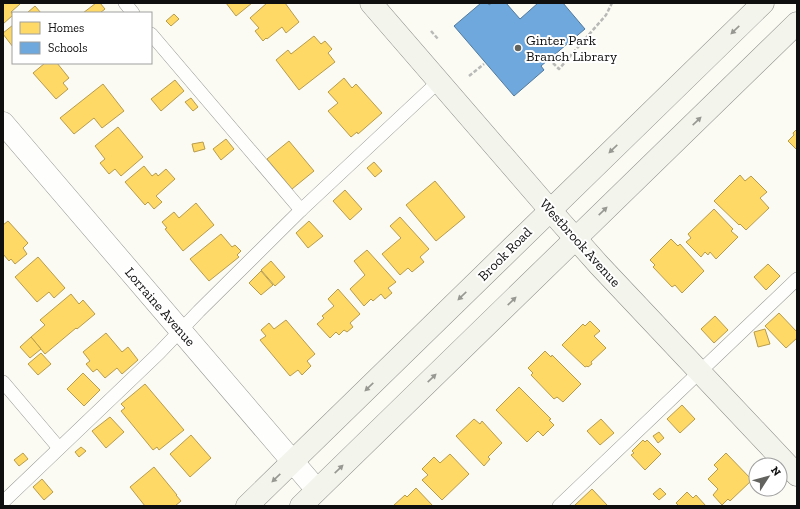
<svg xmlns="http://www.w3.org/2000/svg" width="800" height="509" font-family="'Zilla Slab',serif">
  <style>
    .homes { fill: #ffd966; stroke: #b79c4c }
    .schools { fill: #6fa8dc; stroke: #527a9e }
    .lines { fill: none; stroke-linecap: round; stroke-linejoin: round }
    .lane-casing { stroke: #959592; stroke-width: 14 }
    .street-casing { stroke: #959592; stroke-width: 23 }
    .secondary-casing { stroke: #8c8c89; stroke-width: 23 }
    .path { stroke: #b9b9b8; stroke-width: 2.5; stroke-dasharray: 4 2; stroke-linecap: butt }
    .lane { stroke: #fefefd; stroke-width: 13 }
    .street { stroke: #fefefd; stroke-width: 22 }
    .secondary { stroke: #f3f4eb; stroke-width: 22 }
    .oneway { fill: #989893 }
    .poi-dot { fill: #62625f; stroke: #fff; stroke-width: 1.5 }
    .labels { text-anchor: middle; dominant-baseline: central; stroke-width: 4; stroke-linejoin: round; paint-order: stroke }
    .poi-label { font-size: 14px; fill: #0f0f0f; stroke: #fff; text-anchor: start }
    .street-label { font-size: 14px; fill: #0f0f0f; stroke: #fff }
  </style>
  <rect width="100%" height="100%" fill="#fbfbf4"/>
  <g class="homes">
    <path d="M3,3h16l1,1 -9,8 2,3 -10,9z"/>
    <path d="M96,3h4l5,6 -5,4h-17z"/>
    <path d="M226,3h26l-16,13z"/>
    <path d="M267,3h18l14,19 -13,11 -4,-6 -15,12 -1,-1 -3,3 -8,-10 4,-3 -9,-10z"/>
    <path d="M35,6l6,7h-14z"/>
    <path d="M174,14l5,5 -8,7 -5,-5z"/>
    <path d="M13,25v22l-10,-13v-1z"/>
    <path d="M314,36l7,8 4,-3 7,8 -4,4 7,9 -36,28 -23,-30 12,-10 3,4z"/>
    <path d="M45,63h12l12,15 -6,5 5,6 -12,10 -23,-26z"/>
    <path d="M344,78l8,10 4,-4 26,29 -24,21 -1,-2 -6,5 -23,-26 10,-8 -10,-11z"/>
    <path d="M175,80l9,11 -23,20 -10,-12z"/>
    <path d="M103,84l21,27 -22,17 -8,-10 -20,16 -14,-16z"/>
    <path d="M191,98l7,9 -5,4 -8,-9z"/>
    <path d="M118,127l25,30 -22,19 -6,-7 -6,5 -9,-11 5,-4 -10,-13z"/>
    <path d="M797,129v21l-9,-9 6,-6 -1,-2z"/>
    <path d="M226,139l8,10 -13,11 -8,-11z"/>
    <path d="M289,141l25,30 -22,18 -25,-30z"/>
    <path d="M203,142l2,7 -11,3 -2,-8z"/>
    <path d="M374,162l8,9 -7,6 -8,-9z"/>
    <path d="M144,166l8,10 4,-3 2,3 8,-7 9,10 -19,17 6,6 -8,7 -6,-7 -3,3 -20,-23z"/>
    <path d="M740,175l5,6 6,-5 16,16 -7,6 9,10 -23,22 -6,-6 -1,1 -25,-24z"/>
    <path d="M435,181l30,36 -29,24 -30,-36z"/>
    <path d="M345,190l17,19 -12,11 -17,-19z"/>
    <path d="M196,203l18,22 -31,26 -18,-22 2,-1 -5,-6 12,-10 5,6z"/>
    <path d="M714,209l19,20 -2,2 7,6 -22,22 -6,-7 -2,3 -3,-3 -4,5 -15,-15 5,-4 -3,-4z"/>
    <path d="M400,217l29,32 -9,8 4,5 -12,10 -4,-4 -8,7 -18,-21 19,-16 -11,-12z"/>
    <path d="M8,221l20,22 -5,5 4,6 -12,10 -4,-5 -2,2 -6,-7v-29z"/>
    <path d="M309,221l14,15 -15,12 -12,-15z"/>
    <path d="M221,234l11,13 3,-2 6,6 -4,4 2,2 -30,24 -19,-22z"/>
    <path d="M671,239l7,7 2,-2 24,27 -22,22 -7,-8 -3,2 -19,-20 2,-2 -5,-5z"/>
    <path d="M367,250l29,32 -8,6 4,5 -7,6 -4,-5 -8,7 -2,-2 -7,7 -14,-17 15,-14 -11,-14z"/>
    <path d="M38,257l27,31 -11,10 -5,-6 -12,10 -22,-25z"/>
    <path d="M271,261l14,16 -10,9 -14,-16z"/>
    <path d="M768,264l12,12 -14,14 -12,-13z"/>
    <path d="M261,271l12,14 -12,10 -12,-12z"/>
    <path d="M338,289l22,25 -10,9 3,4 -6,5 -3,-2 -5,5 -3,-3 -6,6 -13,-14 7,-6 -2,-2 12,-10 -6,-7z"/>
    <path d="M71,294l8,10 4,-4 12,14 -18,15 -1,-1 -31,26 -14,-17 14,-12 -5,-5z"/>
    <path d="M779,313l18,19v6l-11,10 -21,-22z"/>
    <path d="M715,316l13,14 -14,13 -13,-14z"/>
    <path d="M286,320l29,34 -8,7 4,5 -9,9 -4,-5 -8,6 -30,-36 6,-4 -5,-6 8,-7 5,6z"/>
    <path d="M590,321l10,10 -6,5 12,12 -15,14 1,2 -4,3 -1,-1 -2,1 -23,-22 21,-21 2,2z"/>
    <path d="M765,329l5,15 -12,3 -4,-15z"/>
    <path d="M106,333l16,19 6,-5 10,13 -16,14 -5,-6 -12,10 -8,-9 -4,3 -7,-8 4,-3 -7,-9z"/>
    <path d="M31,337l10,12 -11,9 -10,-11z"/>
    <path d="M545,351l6,6 1,-2 29,29 -18,18 -6,-5 -3,2 -23,-24 2,-2 -5,-5z"/>
    <path d="M41,353l10,11 -13,11 -10,-11z"/>
    <path d="M83,373l17,17 -16,16 -17,-17z"/>
    <path d="M145,384l39,46 -25,20 -2,-3 -4,3 -32,-39 4,-3 -4,-4z"/>
    <path d="M519,387l32,32 -2,1 5,5 -11,11 -5,-5 -11,11 -31,-32z"/>
    <path d="M682,405l13,14 -15,14 -13,-14z"/>
    <path d="M110,417l14,15 -18,16 -14,-17z"/>
    <path d="M474,419l6,5 2,-3 20,22 -14,14 2,2 -6,7 -28,-30z"/>
    <path d="M601,419l13,14 -14,12 -13,-14z"/>
    <path d="M659,432l5,6 -6,5 -5,-7z"/>
    <path d="M191,435l20,23 -21,19 -20,-23z"/>
    <path d="M643,440l2,2 2,-2 14,14 -16,16 -14,-15 3,-2 -2,-2z"/>
    <path d="M81,447l5,4 -7,6 -4,-5z"/>
    <path d="M23,453l5,6 -9,7 -5,-6z"/>
    <path d="M726,453l26,27 -22,21 -2,-2 -6,6 -9,-10 5,-6 -10,-10 10,-10 -4,-4z"/>
    <path d="M450,454l19,20 -27,26 -20,-20 6,-5 -6,-6 12,-12 6,6z"/>
    <path d="M154,467l23,28h-1l5,6 -6,5h-30l-15,-19z"/>
    <path d="M42,479l11,13 -9,8 -11,-13z"/>
    <path d="M416,488l17,18h-40l12,-11 2,2z"/>
    <path d="M660,488l6,6 -7,6 -6,-6z"/>
    <path d="M592,489l15,16 -2,1h-31z"/>
    <path d="M687,492l6,6 3,-3 10,11h-27l-3,-3z"/>
  </g>
  <path class="schools" d="M481,3h7l1,2 3,-2h14l14,16 18,-16h25l22,26 -44,37 3,4 -30,26 -60,-70z"/>
  <g class="lines">
    <g class="lane-casing">
      <g id="lane">
        <path d="M125,3l8,10"/>
        <path d="M151,34l150,176"/>
        <path d="M3,382l56,66"/>
        <path d="M3,502l156,-149 40,-42 102,-101 137,-128"/>
        <path d="M559,506l238,-227"/>
      </g>
    </g>
    <g class="street-casing">
      <path id="street" d="M3,123l314,367"/>
    </g>
    <g class="secondary-casing">
      <g id="secondary">
        <path d="M371,3l179,207 49,55 198,210"/>
        <path d="M247,506l516,-503"/>
        <path d="M301,506l496,-483"/>
      </g>
    </g>
    <g class="path">
      <path d="M431,31l7,8"/>
      <path d="M553,63l6,6 47,-54 6,-12"/>
      <path d="M469,76l15,-12"/>
    </g>
    <use href="#lane" class="lane"/>
    <use href="#street" class="street"/>
    <use href="#secondary" class="secondary"/>
  </g>
  <defs><path id="oneway-solid" d="M-6-.8H1V-3.2L6.5 0L1 3.2V.8H-6Z"/></defs>
  <g class="oneway">
    <use href="#oneway-solid" transform="translate(735 30) rotate(136)"/>
    <use href="#oneway-solid" transform="translate(697 121) rotate(-44)"/>
    <use href="#oneway-solid" transform="translate(613 149) rotate(136)"/>
    <use href="#oneway-solid" transform="translate(603 211) rotate(-44)"/>
    <use href="#oneway-solid" transform="translate(462 296) rotate(136)"/>
    <use href="#oneway-solid" transform="translate(512 301) rotate(-44)"/>
    <use href="#oneway-solid" transform="translate(432 378) rotate(-44)"/>
    <use href="#oneway-solid" transform="translate(369 387) rotate(136)"/>
    <use href="#oneway-solid" transform="translate(339 469) rotate(-44)"/>
    <use href="#oneway-solid" transform="translate(276 478) rotate(136)"/>
  </g>
  <circle class="poi-dot" cx="518" cy="48" r="4"/>
  <g class="labels">
    <g class="poi-label">
      <text x="526" y="40">Ginter Park<tspan x="526" dy="16">Branch Library</tspan></text>
    </g>
    <g class="street-label">
      <text transform="translate(580 243) rotate(48)">Westbrook Avenue</text>
      <text transform="translate(505 254) rotate(-45)">Brook Road</text>
      <text transform="translate(160 307) rotate(49)">Lorraine Avenue</text>
    </g>
  </g>
  <rect width="800" height="509" fill="none" stroke="#0f0f0f" stroke-width="8"/>
  <rect x="12" y="12" width="140" height="52" fill="#ffffff" stroke="#9f9f9f"/>
  <rect x="20" y="22" width="20" height="12" fill="#ffd966" stroke="#9f9f9f"/>
  <text x="48" y="32" font-size="12" fill="#0f0f0f">Homes</text>
  <rect x="20" y="42" width="20" height="12" fill="#6fa8dc" stroke="#9f9f9f"/>
  <text x="48" y="52" font-size="12" fill="#0f0f0f">Schools</text>
  <g transform="translate(768 477) rotate(54)"><circle r="19" fill="#ffffff" stroke="#9f9f9f"/>
  <path d="M0-3L7 15L0 10L-7 15Z" fill="#62625f"/>
  <text y="-6" font-size="11" font-weight="bold" text-anchor="middle" fill="#0f0f0f">N</text>
  </g>
</svg>
